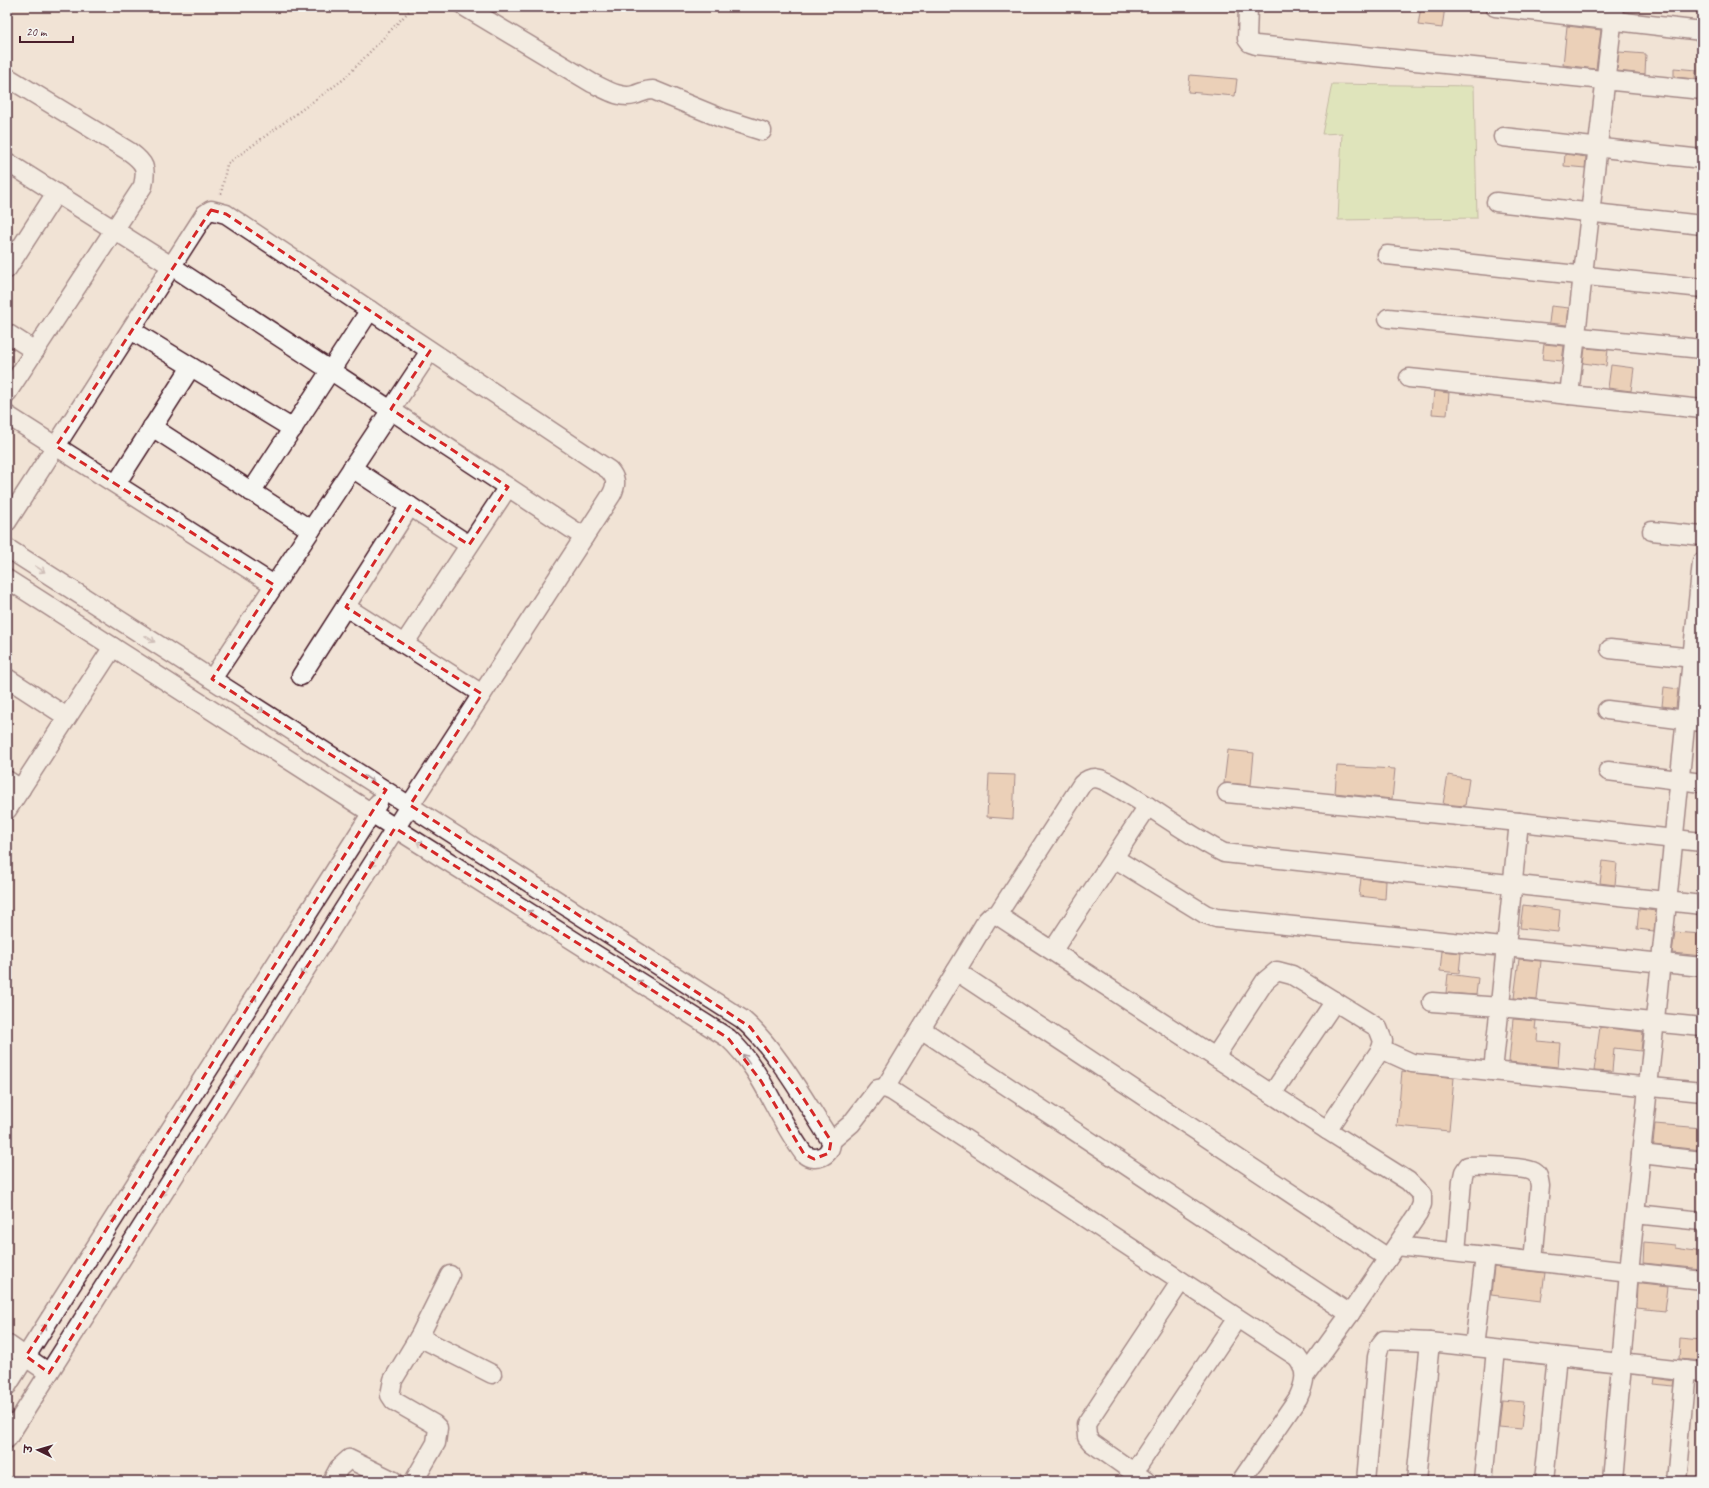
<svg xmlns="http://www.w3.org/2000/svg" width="1709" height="1488" font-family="Caveat,'Playpen Sans Deva',sans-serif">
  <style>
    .green { fill: #cbe59c; stroke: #8a8264 }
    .building { fill: #e4b894; stroke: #4a1f2b }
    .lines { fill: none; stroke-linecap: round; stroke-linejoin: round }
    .minor-casing { stroke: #4a1f2b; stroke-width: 21 }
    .path { stroke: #4a1f2b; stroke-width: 2.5; stroke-dasharray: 1 3; stroke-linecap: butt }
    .minor { stroke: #f6f6f2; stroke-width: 18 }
    .oneway { stroke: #a99598 }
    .marked { fill: none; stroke: #d62828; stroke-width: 3; stroke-dasharray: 8 5; stroke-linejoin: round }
  </style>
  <rect width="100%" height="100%" fill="#f1e3d6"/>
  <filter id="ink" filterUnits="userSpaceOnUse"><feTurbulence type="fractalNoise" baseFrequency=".025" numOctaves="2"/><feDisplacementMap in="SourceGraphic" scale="8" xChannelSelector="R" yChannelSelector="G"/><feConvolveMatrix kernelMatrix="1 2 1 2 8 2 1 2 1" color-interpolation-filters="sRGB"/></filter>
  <g filter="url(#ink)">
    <path class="green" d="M1332,84l142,2 3,132 -139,2 4,-87 -20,1z"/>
    <g class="building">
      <path d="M1421,7h24l-3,21 -24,-3z"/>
      <path d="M1567,26l34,4 -5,39 -33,-4z"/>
      <path d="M1619,52l27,2 -1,20 -28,-3z"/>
      <path d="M1674,68l22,2 -1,9 -21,-2z"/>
      <path d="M1190,75l47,4 -2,17 -47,-4z"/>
      <path d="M1565,154l21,3 -1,11 -21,-2z"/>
      <path d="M1551,306l18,2 -2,17 -18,-2z"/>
      <path d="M1544,344l20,2 -2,15 -20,-2z"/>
      <path d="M1585,348l23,2 -2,16 -23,-3z"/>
      <path d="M1611,365l23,3 -3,23 -23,-3z"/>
      <path d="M1434,391l15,2 -2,22 -15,-1z"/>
      <path d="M1664,687l14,2 -2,19 -14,-2z"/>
      <path d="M1228,750l26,3 -3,32 -27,-2z"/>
      <path d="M1337,766l58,3 -3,30 -57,-6z"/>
      <path d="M989,774l26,1 -2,44 -26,-2z"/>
      <path d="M1448,775l21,4 -4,27 -22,-2z"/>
      <path d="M1603,861l14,2 -2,22 -15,-2z"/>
      <path d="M1361,878l25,3 -1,18 -26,-3z"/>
      <path d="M1523,905l37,5 -2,22 -38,-4z"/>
      <path d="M1639,909l17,2 -2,20 -17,-2z"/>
      <path d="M1675,932l27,2v22l-30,-3z"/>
      <path d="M1442,951l19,2 -2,20 -19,-2z"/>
      <path d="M1519,959l22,2 -4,39 -23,-2z"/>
      <path d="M1448,974l30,4 -2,17 -30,-2z"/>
      <path d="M1513,1019l23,2 -1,8h3l-1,12 23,2 -2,24 -49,-5z"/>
      <path d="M1600,1027l43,5 -2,19 -27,-3 -2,24 -18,-1z"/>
      <path d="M1402,1071l52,7 -5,53 -52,-5z"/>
      <path d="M1655,1124l47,4v22l-49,-5z"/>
      <path d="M1644,1242l31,3v3l27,4v17l-59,-6z"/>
      <path d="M1494,1267l51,6 -4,28 -50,-6z"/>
      <path d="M1641,1284l27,3 -3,24 -28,-3 1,-23z"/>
      <path d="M1680,1338l22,2v21l-23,-2z"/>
      <path d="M1653,1377l22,3 -1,6 -22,-2z"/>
      <path d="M1502,1400l22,2 -3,27 -22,-2z"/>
    </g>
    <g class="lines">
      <g class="minor-casing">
        <g id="minor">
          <path d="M465,7l127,76c13,6 28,16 42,12 7,-2 11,-5 19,-5l68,28 41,13"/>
          <path d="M1248,7l-1,32 3,4 6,2 446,45"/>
          <path d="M1495,7l207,24"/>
          <path d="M7,77l123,75c15,11 17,16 13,34l-136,207"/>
          <path d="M1503,137l199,22"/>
          <path d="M7,162l166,105 411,270"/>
          <path d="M1496,202l206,23"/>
          <path d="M1387,255l315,33"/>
          <path d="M7,269l49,-76"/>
          <path d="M1388,318l314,31"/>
          <path d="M131,330l162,99"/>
          <path d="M7,333l28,18"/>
          <path d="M1409,378l293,31"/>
          <path d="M1569,395l45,-388"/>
          <path d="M7,415l267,170"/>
          <path d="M152,427l159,103"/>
          <path d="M352,468l117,77"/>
          <path d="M116,484l75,-117"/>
          <path d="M251,492l119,-182"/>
          <path d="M7,522l198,-308 6,-4 15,4 383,256c7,8 8,14 3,24l-202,311 -403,634"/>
          <path d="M1652,531l50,5"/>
          <path d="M7,548l735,471c34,29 64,84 89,122 1,15 -16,22 -27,13 -28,-37 -41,-84 -76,-116l-333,-210 -388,-249"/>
          <path d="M346,607l136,87"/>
          <path d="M404,644l104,-157"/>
          <path d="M1610,649l92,10"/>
          <path d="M301,676l109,-170"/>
          <path d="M7,678l60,39"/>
          <path d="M212,679l218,-328"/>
          <path d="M1607,710l95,12"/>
          <path d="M1608,771l94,12"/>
          <path d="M7,780l14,9"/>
          <path d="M1227,793l292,29 183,20"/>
          <path d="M7,810l106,-163"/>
          <path d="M1114,858l91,56 11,4 486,49"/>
          <path d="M997,915l85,-131c4,-4 7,-6 13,-6 11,1 21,9 30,14 34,20 65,44 99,61l478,52"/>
          <path d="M1053,950l95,-144"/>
          <path d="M956,971l432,287"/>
          <path d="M1432,1002l68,5 202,20"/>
          <path d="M921,1029l429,285"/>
          <path d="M1381,1049l31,14 290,29"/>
          <path d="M1215,1057l50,-76 12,-10 15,4 86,53 5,13 -2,8 -54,81"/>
          <path d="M1493,1071l26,-249"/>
          <path d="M885,1088l102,-168 4,-4 6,-1 330,215 81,51 14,14v9l-4,10 -68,100 -45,62"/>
          <path d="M1272,1094l63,-93"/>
          <path d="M831,1141l20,-17 27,-35 7,-1 7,3 405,266c11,14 8,26 1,41l-57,83"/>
          <path d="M1641,1154l61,7"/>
          <path d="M1635,1214l67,7"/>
          <path d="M1397,1246l305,34"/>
          <path d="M1456,1252l6,-71 2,-9 4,-6c12,-1 58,1 66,6 5,3 5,8 6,14l-7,75"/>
          <path d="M419,1337l73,37"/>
          <path d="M7,1344l42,29"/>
          <path d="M1474,1347l11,-91"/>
          <path d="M7,1386l371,-583"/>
          <path d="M1134,1472l103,-154"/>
          <path d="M332,1481l7,-13 10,-9 45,22"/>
          <path d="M414,1481l22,-38 2,-15 -4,-4 -40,-23 -4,-6 3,-15 26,-43 31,-62"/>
          <path d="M1146,1481l-54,-38 -5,-6 -1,-13 95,-143"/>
          <path d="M1366,1481l11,-124 3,-12 4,-5 46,2 272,30"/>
          <path d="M1416,1481l14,-139"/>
          <path d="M1483,1481l13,-131"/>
          <path d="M1544,1481l13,-125"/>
          <path d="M1611,1481l18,-209 73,-710"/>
          <path d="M1676,1481l10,-111"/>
        </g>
      </g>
      <path class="path" d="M221,194l6,-30 117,-85 69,-72"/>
      <use href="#minor" class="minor"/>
    </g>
    <defs><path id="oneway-shaft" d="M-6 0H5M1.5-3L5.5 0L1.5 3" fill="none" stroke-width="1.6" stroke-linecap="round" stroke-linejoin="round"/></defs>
    <g class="oneway">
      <use href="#oneway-shaft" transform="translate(40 569) rotate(32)"/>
      <use href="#oneway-shaft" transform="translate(150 639) rotate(33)"/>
      <use href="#oneway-shaft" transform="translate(259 709) rotate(33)"/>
      <use href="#oneway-shaft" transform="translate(369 779) rotate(33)"/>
      <use href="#oneway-shaft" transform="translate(422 845) rotate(-148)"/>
      <use href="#oneway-shaft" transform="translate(374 862) rotate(122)"/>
      <use href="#oneway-shaft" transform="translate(532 914) rotate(-148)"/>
      <use href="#oneway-shaft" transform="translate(304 971) rotate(122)"/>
      <use href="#oneway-shaft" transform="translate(642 984) rotate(-148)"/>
      <use href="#oneway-shaft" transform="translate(253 1000) rotate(-57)"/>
      <use href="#oneway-shaft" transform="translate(746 1059) rotate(-125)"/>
      <use href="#oneway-shaft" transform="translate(234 1081) rotate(122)"/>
      <use href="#oneway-shaft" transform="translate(183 1110) rotate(-57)"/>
      <use href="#oneway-shaft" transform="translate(165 1191) rotate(122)"/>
      <use href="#oneway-shaft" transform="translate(113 1220) rotate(-57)"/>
      <use href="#oneway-shaft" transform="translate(43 1329) rotate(-57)"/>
    </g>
  </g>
  <path d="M0 0H1709V1488H0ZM211,210l15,4 204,137 -39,58 117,78 -39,58 -59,-39 -64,101 136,87 -72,111 340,222 48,63 33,51 -2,12 -15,6 -10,-5 -43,-73 -33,-43 -333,-210 -346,545 -23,-17 360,-566 -174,-111 62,-94 -218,-139z" fill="#f1e3d6" fill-opacity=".55" fill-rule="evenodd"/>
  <path class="marked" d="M211,210l15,4 204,137 -39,58 117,78 -39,58 -59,-39 -64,101 136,87 -72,111 340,222 48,63 33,51 -2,12 -15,6 -10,-5 -43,-73 -33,-43 -333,-210 -346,545 -23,-17 360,-566 -174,-111 62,-94 -218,-139z"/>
  <rect width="1709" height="1488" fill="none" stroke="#f6f6f2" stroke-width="24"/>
  <rect x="12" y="12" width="1685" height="1464" fill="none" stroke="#4a1f2b" stroke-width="1.5" filter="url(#ink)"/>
  <g transform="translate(38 1450) rotate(275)" stroke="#f6f6f2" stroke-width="3" paint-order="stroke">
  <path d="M0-3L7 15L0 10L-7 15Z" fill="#4a1f2b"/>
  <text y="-6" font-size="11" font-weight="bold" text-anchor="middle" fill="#4a1f2b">उ</text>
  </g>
  <path d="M20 36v6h53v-6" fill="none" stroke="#4a1f2b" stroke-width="2"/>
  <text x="26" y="36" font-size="12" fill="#4a1f2b" stroke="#f6f6f2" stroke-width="3" paint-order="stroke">20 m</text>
</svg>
